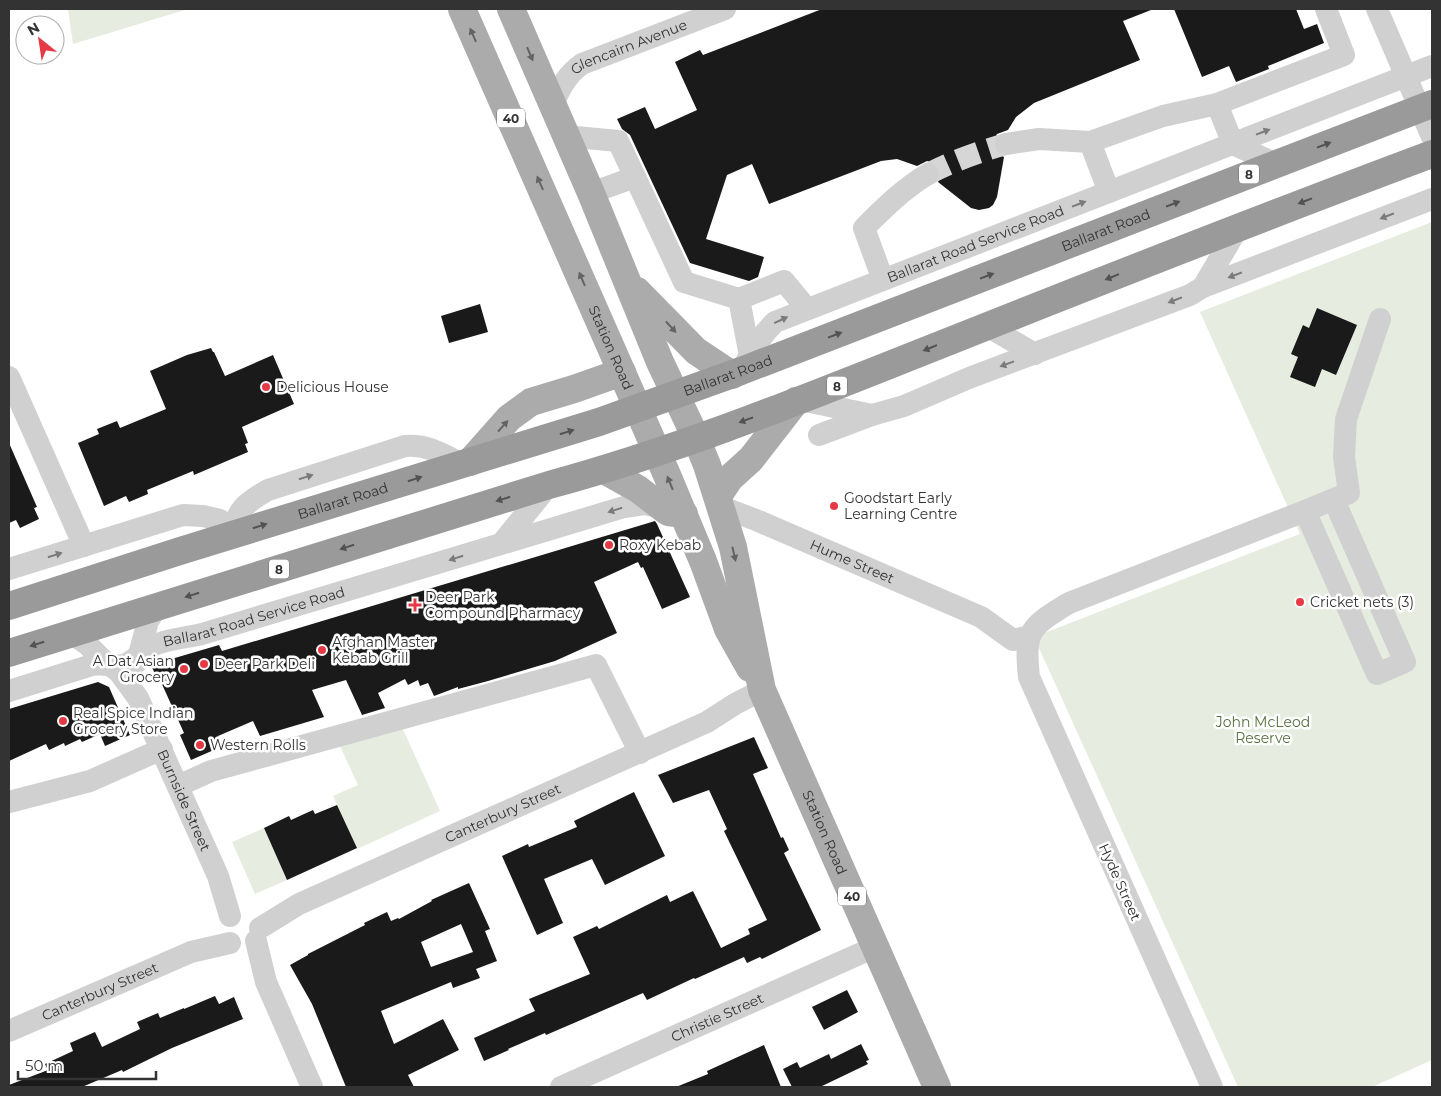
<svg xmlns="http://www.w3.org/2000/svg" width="1441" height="1096" font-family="Montserrat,sans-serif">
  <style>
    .green { fill: #e6ecdf }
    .building { fill: #1a1a1a; fill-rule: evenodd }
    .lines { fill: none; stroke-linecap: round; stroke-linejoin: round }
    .minor-tunnel { stroke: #d6d6d6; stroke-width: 22; stroke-dasharray: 22 11; stroke-linecap: butt }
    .minor { stroke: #d0d0d0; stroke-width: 22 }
    .major { stroke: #ababab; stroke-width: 28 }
    .highway { stroke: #9a9a9a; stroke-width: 28 }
    .oneway { fill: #636363 }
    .oneway2 { fill: #7a7a7a }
    .oneway3 { fill: #525252 }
    .poi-dot { fill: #e63946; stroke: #fff; stroke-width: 2 }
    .labels { text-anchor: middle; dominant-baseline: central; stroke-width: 5; stroke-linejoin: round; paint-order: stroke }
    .shield { fill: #fff; stroke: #707070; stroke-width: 1 }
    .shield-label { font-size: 12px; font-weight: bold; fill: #333 }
    .street-label { font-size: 14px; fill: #333; stroke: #fff }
    .poi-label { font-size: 14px; fill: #333; stroke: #fff; text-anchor: start }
    .park-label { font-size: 14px; fill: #56703f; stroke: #fff }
  </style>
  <rect width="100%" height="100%" fill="#fff"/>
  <g class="green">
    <path d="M68,9h120l-115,35z"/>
    <path d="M1432,222v838l-60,27h-134l-204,-450 266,-103 -100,-222z"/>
    <path d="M401,725l39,86 -83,38 -24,-53 25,-11 -19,-41z"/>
    <path d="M264,828l23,52 -32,14 -23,-52z"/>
  </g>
  <g class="building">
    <path d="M822,9h328l1,1 -28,11 17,39 -106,43 -18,14 -8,13 -11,4 -3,6 -1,6 3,7 8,4 -7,40 -4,8 -4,3 -10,2 -8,-2 -33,-26 3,-9 -2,-6 -5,-4 -7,-2 -10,5 -20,-7 -16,2 -112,43 -17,-40 -25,11 -21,64 58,18 -6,20 -9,4 -59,-18 -60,-128 -8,-6 -5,-10 28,-12 10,22 42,-19 -22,-48 25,-12 3,5z"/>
    <path d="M1174,9h122l8,20 13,-5 7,19 -56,23 1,3 -33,13 -7,-16 -27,11z"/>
    <path d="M480,304l8,28 -39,11 -8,-27z"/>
    <path d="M1317,308l40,17 -21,50 -14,-6 -7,18 -25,-10 8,-20 -7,-3 12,-29 6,3z"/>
    <path d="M211,348l2,4h1l11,24 48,-21 21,49 -52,23 6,16 -3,1 3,8 -54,23 -1,-4 -46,19 1,4 -19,8 -3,-6 -22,10 -26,-63 21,-9 -2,-5 20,-8 3,7 46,-19 -16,-38 37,-16z"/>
    <path d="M9,443l28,64 -3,1 5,11 -19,9 -4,-8 -7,3z"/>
    <path d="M655,521l2,3 33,73 -28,12 -19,-42 -2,1 -3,-6 -44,20 23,51 -62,28 -67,20 -30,8v-2l-24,9 -6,-13 -8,3 -2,-6 -10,5 -3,-6 -27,14 7,15 -23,7 -16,-35 -34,10 12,27 -64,19 -7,-15 -35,15 5,10 -32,14 -11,-25 4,-2 -23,-51 -2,1 -8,-18 68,-20 3,6z"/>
    <path d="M98,682l11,5 21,48 -25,11 -5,-12 -18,8 -2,-3 -15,7 -1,-3 -15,7 -3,-6 -37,17v-52z"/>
    <path d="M754,737l14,31 -15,6 28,64 2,-1 6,13 -5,3 37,77 -59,29 -2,-2 -13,6 -3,-6 -49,22 -1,-1 -47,22 -4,-7 -69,30 -28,12 -1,-2 -37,16 1,1 -25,11 -10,-23 61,-27 -6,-12 61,-25 -17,-37 24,-11 2,3 68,-34 3,7 23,-11 28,57 29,-14 -2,-5 19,-9 -43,-89 3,-2 -18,-39 -36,13 -15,-28z"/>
    <path d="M634,792l31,64 -60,29 -13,-26 -48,20 19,44 -26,12 -35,-79 26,-12 1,3 48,-20 -3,-6z"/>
    <path d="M337,805l20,43 -70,32 -23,-52 25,-12 2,4 22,-10 2,4z"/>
    <path d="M469,883l21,46 -5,2 12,30 -21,8 4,9 -27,10 -2,-6 -70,29 13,33 49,-25 16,31 -51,25 6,12h-68l-34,-83 -22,-39 18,-10v-1l57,-29 -1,-2 23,-11 4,9 7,-3 1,1 33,-18 -1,-1zM461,924l12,28 -42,15 -10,-25z"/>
    <path d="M847,990l11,22 -34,18 -12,-23z"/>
    <path d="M215,996l4,8 15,-7 9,22 -71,29 -49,24 -1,-2 -40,17h-73v-2l39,-15 -3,-6 28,-13 -3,-8 25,-11 7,15 38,-18 -3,-7 21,-9 2,5 24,-10v1z"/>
    <path d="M861,1044l8,16 -3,1 2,3 -48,23h-28l-9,-18 14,-7 3,6 29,-14 2,5z"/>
    <path d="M764,1045l17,42h-105l32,-13 -1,-3z"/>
  </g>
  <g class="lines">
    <path class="minor-tunnel" d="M928,174c25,-13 50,-22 78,-30"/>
    <g class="minor">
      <path d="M1377,9l55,128"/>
      <path d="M1217,104l16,40 43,20"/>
      <path id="s1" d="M552,106c8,-17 14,-31 30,-42l143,-55"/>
      <path d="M565,136l53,5 17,36"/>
      <path d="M1090,142l73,-26 54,-12 127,-49 -18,-46"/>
      <path d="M1006,144l33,-5 51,3 19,50"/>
      <path d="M591,193l44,-16 49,105 55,17 11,57"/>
      <path d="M883,280l-19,-52c20,-20 39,-39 64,-54"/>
      <path d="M1203,287l229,-88"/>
      <path d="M739,299l45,-18 23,28"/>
      <path d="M987,326l48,28"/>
      <path id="s2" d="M741,371c10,-17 19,-35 34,-49l657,-256"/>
      <path d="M9,377l75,169"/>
      <path d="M801,400l71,15"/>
      <path d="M819,435l53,-20 32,-9 65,-28 221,-83 13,-8 36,-61"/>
      <path d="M1334,500l71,162 -28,12 -72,-163 44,-18 -5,-36 2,-38 34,-100"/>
      <path id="s3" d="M722,507l34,13 225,97 32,23 17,-4"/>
      <path d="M231,535c6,-25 14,-32 37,-45l137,-44c22,-2 38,8 57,18"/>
      <path d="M502,543l47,-58"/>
      <path d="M9,569l174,-54 20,1 17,4 11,15"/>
      <path id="s4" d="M72,634l15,10 15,15 17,13 19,26 80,178 12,40"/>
      <path d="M137,662l11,-41 10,-15"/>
      <path id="s5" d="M9,691l83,-26c12,-2 22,2 31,0 11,-3 19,-14 29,-19 15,-7 33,-8 50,-12l422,-127 20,-3 19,4"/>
      <path d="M178,786l33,-15 385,-106 44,88"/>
      <path d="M9,802l81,-21 72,-32"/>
      <path id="s6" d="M260,928l39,-24 408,-182 28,-18 27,-14"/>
      <path d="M256,941l10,41 46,105"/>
      <path id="s7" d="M9,1031l182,-79 39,-9"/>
      <path id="s8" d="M561,1087l314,-140"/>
      <path d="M1212,1087l-183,-410c-5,-47 1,-50 40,-74l236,-92"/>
    </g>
    <g class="major">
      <path id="s9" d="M462,9l205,466 36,86 25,68 22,39"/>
      <path id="s10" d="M511,9l80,184 69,169 36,76 11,27 26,82 29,143 175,397"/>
      <path d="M637,291l59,60 36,24"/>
      <path d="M470,462l39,-44 22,-16 43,-13 48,-17"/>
      <path d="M604,470l34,19 30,23 16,2"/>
      <path d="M718,496l12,-18 21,-19 45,-58"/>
    </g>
    <g class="highway">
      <path id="s11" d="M9,606l171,-55 419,-129 142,-51 691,-267"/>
      <path d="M9,653l540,-168c137,-37 269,-92 401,-144 161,-64 321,-127 482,-187"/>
    </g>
  </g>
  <defs><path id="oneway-solid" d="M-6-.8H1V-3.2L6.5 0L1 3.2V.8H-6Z" transform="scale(1.25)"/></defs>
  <g class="oneway">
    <use href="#oneway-solid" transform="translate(473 35) rotate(-114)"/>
    <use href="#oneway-solid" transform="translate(530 54) rotate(67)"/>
    <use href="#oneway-solid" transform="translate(540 183) rotate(-114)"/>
    <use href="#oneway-solid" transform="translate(582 279) rotate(-113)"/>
    <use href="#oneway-solid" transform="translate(671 327) rotate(47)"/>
    <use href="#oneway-solid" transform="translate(503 426) rotate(-48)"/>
    <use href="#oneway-solid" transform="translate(670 483) rotate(-112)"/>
    <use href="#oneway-solid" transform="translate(734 554) rotate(77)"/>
  </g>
  <g class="oneway2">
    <use href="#oneway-solid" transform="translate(1263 132) rotate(-21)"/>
    <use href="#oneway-solid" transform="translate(1079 204) rotate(-21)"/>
    <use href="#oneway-solid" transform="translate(1387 216) rotate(159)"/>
    <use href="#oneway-solid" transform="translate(1235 275) rotate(159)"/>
    <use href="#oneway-solid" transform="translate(1175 300) rotate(159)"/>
    <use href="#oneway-solid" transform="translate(781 320) rotate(-25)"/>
    <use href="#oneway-solid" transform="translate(1007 364) rotate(160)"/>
    <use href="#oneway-solid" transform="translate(306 477) rotate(-17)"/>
    <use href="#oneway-solid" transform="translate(615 510) rotate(163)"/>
    <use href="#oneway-solid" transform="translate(55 555) rotate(-18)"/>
    <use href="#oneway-solid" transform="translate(456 558) rotate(163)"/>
  </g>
  <g class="oneway3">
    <use href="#oneway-solid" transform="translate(1324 145) rotate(-21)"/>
    <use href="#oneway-solid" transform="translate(1305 201) rotate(159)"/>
    <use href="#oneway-solid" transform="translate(1173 204) rotate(-21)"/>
    <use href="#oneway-solid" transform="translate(987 276) rotate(-21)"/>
    <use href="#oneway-solid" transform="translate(1112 277) rotate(158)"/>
    <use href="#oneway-solid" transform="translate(835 335) rotate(-21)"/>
    <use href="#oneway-solid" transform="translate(930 348) rotate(158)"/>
    <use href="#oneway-solid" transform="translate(746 420) rotate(160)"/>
    <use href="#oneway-solid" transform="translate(567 432) rotate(-17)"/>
    <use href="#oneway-solid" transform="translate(415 479) rotate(-17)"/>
    <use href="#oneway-solid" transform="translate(503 499) rotate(163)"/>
    <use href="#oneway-solid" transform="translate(260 526) rotate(-17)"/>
    <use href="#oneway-solid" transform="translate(347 547) rotate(163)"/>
    <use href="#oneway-solid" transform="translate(192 595) rotate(163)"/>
    <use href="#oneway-solid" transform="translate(37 644) rotate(163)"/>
  </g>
  <g class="poi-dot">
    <circle cx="266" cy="387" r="5"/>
    <circle cx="834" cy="506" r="5"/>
    <circle cx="609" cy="545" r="5"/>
    <circle cx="1300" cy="602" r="5"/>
    <path d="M412.5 597.5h5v5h5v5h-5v5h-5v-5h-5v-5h5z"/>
    <circle cx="322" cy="650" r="5"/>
    <circle cx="204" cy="664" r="5"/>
    <circle cx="184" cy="669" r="5"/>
    <circle cx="63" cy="721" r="5"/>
    <circle cx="200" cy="745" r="5"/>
  </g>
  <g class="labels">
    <g class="shield">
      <rect x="497" y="108.5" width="28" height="19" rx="4"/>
      <rect x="1239" y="164.5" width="20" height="19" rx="4"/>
      <rect x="827" y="376.5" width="20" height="19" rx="4"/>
      <rect x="269" y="559.5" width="20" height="19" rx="4"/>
      <rect x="838" y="886.5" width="28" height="19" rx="4"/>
    </g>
    <g class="shield-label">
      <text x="511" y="118">40</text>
      <text x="1249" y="174">8</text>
      <text x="837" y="386">8</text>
      <text x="279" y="569">8</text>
      <text x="852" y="896">40</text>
    </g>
    <g class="street-label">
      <text stroke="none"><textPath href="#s1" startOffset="102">Glencairn Avenue</textPath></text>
      <text stroke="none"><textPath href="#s11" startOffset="1160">Ballarat Road</textPath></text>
      <text stroke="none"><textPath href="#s2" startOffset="275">Ballarat Road Service Road</textPath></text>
      <text stroke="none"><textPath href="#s9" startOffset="370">Station Road</textPath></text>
      <text stroke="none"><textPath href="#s11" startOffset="755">Ballarat Road</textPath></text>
      <text stroke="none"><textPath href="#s11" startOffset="350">Ballarat Road</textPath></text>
      <text stroke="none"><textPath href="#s3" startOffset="141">Hume Street</textPath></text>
      <text stroke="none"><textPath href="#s5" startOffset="259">Ballarat Road Service Road</textPath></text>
      <text stroke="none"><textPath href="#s4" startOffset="205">Burnside Street</textPath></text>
      <text stroke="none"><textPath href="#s6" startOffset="269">Canterbury Street</textPath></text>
      <text stroke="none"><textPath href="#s10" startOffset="884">Station Road</textPath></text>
      <text transform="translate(1120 882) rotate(66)">Hyde Street</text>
      <text stroke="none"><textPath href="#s7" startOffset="99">Canterbury Street</textPath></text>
      <text stroke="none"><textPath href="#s8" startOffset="171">Christie Street</textPath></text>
    </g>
    <g class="poi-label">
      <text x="276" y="387">Delicious House</text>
      <text x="844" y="498">Goodstart Early<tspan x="844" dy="16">Learning Centre</tspan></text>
      <text x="619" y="545">Roxy Kebab</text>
      <text x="425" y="597">Deer Park<tspan x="425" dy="16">Compound Pharmacy</tspan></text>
      <text x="1310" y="602">Cricket nets (3)</text>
      <text x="332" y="642">Afghan Master<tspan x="332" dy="16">Kebab Grill</tspan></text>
      <text x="174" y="661" text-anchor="end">A Dat Asian<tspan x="174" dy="16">Grocery</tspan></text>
      <text x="214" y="664">Deer Park Deli</text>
      <text x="73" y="713">Real Spice Indian<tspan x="73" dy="16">Grocery Store</tspan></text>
      <text x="210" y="745">Western Rolls</text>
    </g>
    <g class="park-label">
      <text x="1263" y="722">John McLeod<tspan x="1263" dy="16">Reserve</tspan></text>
    </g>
  </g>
  <rect width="1441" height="1096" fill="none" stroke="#333333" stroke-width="20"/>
  <g transform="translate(40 40) rotate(330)"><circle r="24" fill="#ffffff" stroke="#adadad"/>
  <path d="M0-4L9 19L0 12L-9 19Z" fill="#e63946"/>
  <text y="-8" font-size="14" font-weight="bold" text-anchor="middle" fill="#333333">N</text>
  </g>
  <path d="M18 1071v8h138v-8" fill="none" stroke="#333333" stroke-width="2.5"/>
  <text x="25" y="1071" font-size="15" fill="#333333" stroke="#ffffff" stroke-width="4" paint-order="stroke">50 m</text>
</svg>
